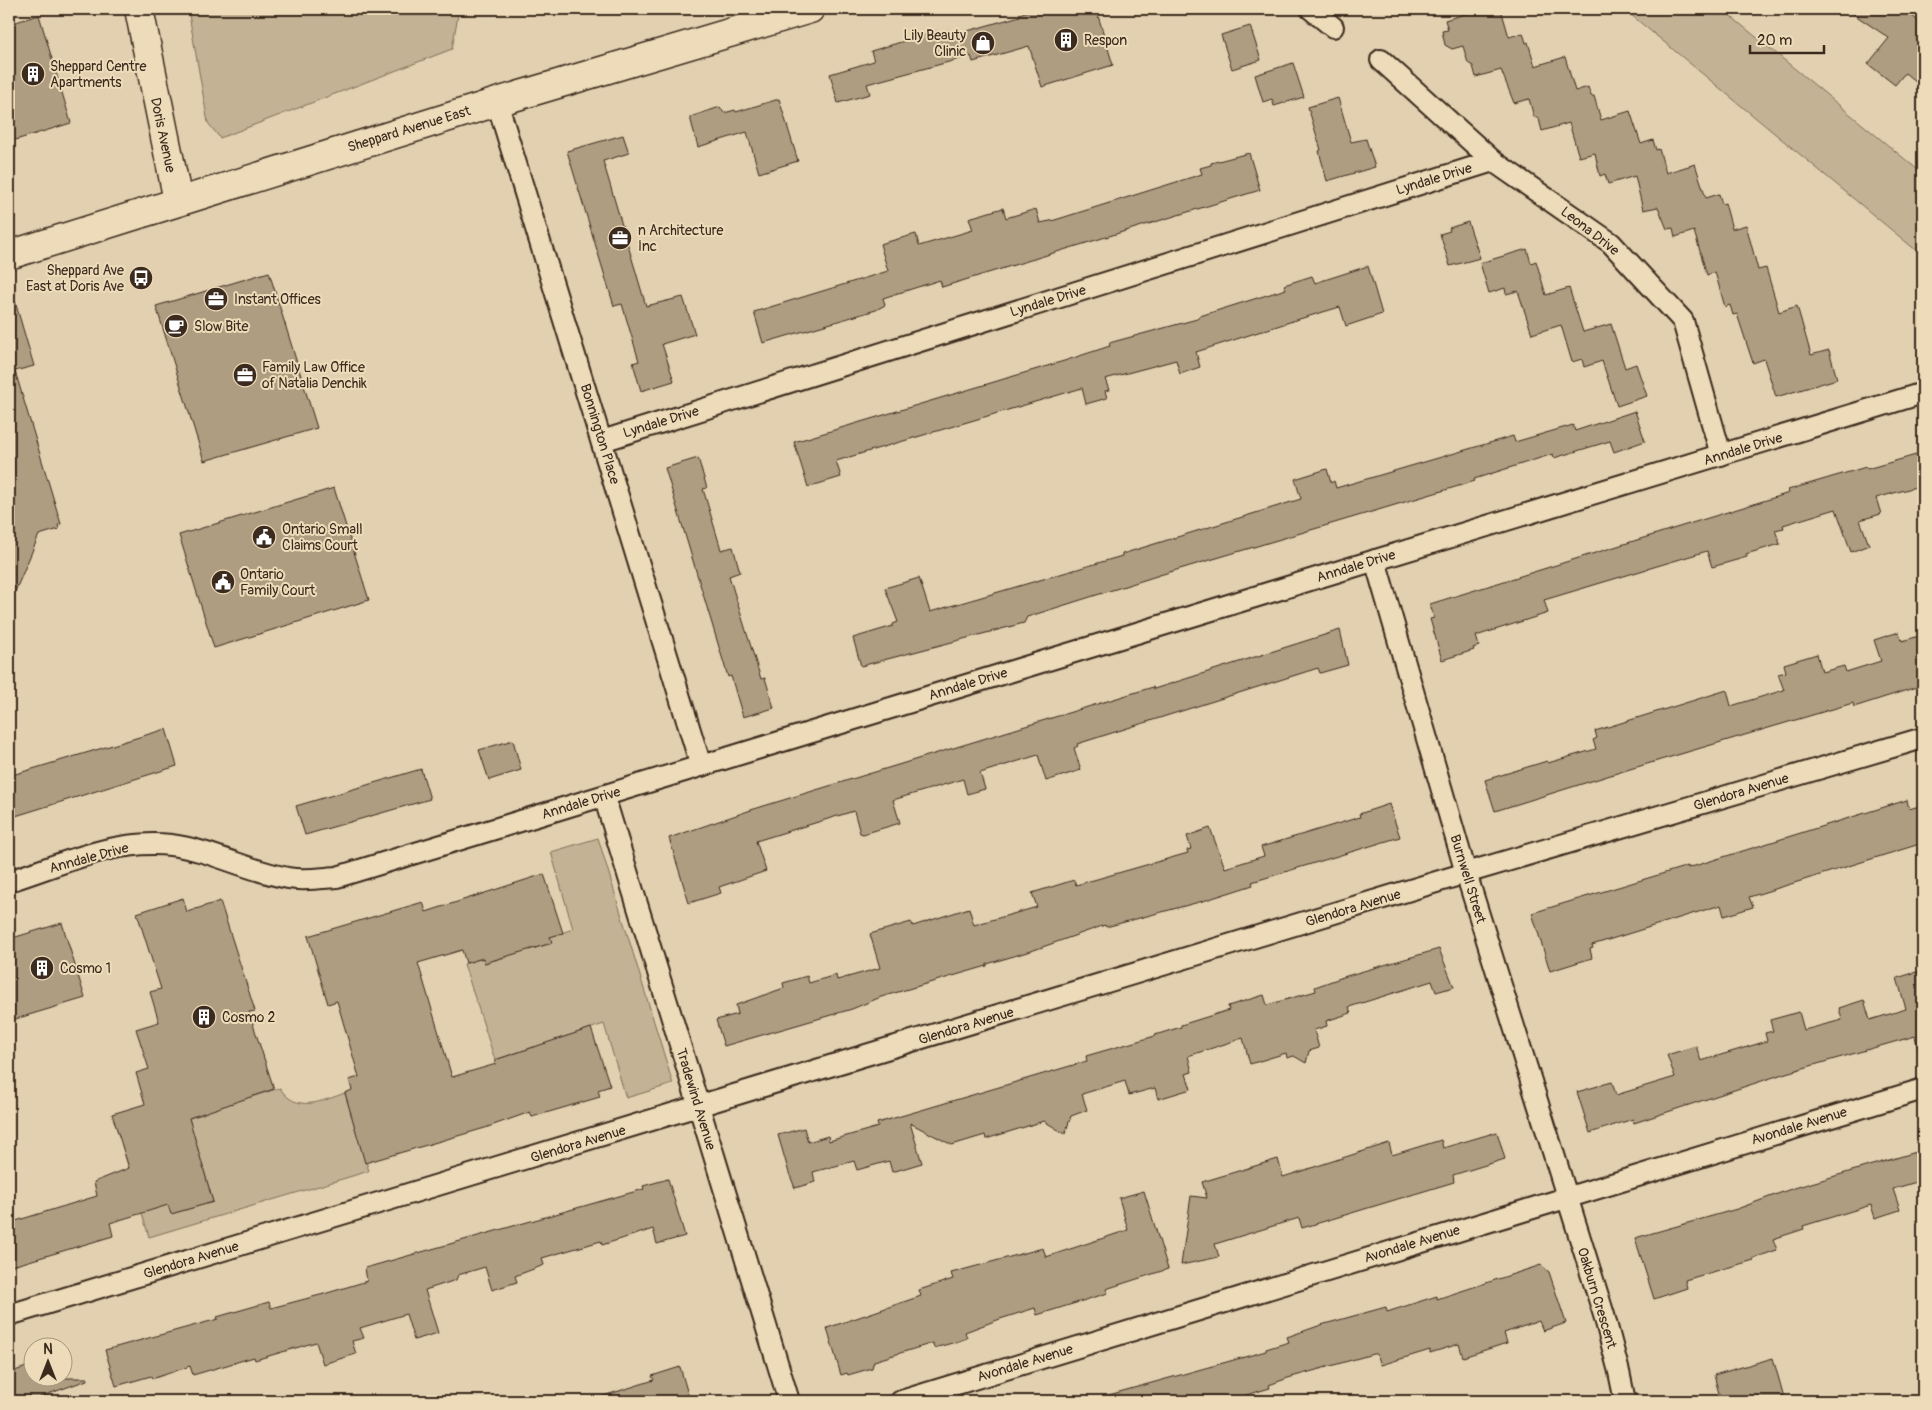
<svg xmlns="http://www.w3.org/2000/svg" width="1932" height="1410" font-family="Pangolin,sans-serif">
  <style>
    .green { fill: #c4b295; stroke: #806e5a }
    .building { fill: #af9d82; stroke: #3b2a1e }
    .lines { fill: none; stroke-linecap: round; stroke-linejoin: round }
    .street-casing { stroke: #3b2a1e; stroke-width: 24 }
    .secondary-casing { stroke: #3b2a1e; stroke-width: 31 }
    .street { stroke: #eedbb9; stroke-width: 20 }
    .secondary { stroke: #eedbb9; stroke-width: 28 }
    .labels { text-anchor: middle; dominant-baseline: central; stroke-width: 4; stroke-linejoin: round; paint-order: stroke }
    .poi-label { font-size: 14px; fill: #3b2a1e; stroke: #eedbb9; text-anchor: start }
    .street-label { font-size: 14px; fill: #3b2a1e; stroke: #eedbb9 }
  </style>
  <rect width="100%" height="100%" fill="#e3d0b0"/>
  <filter id="ink" filterUnits="userSpaceOnUse"><feTurbulence type="fractalNoise" baseFrequency=".02" numOctaves="2"/><feDisplacementMap in="SourceGraphic" scale="10" xChannelSelector="R" yChannelSelector="G"/><feConvolveMatrix kernelMatrix="1 2 1 2 8 2 1 2 1" color-interpolation-filters="sRGB"/></filter>
  <g filter="url(#ink)">
    <g class="green">
      <path d="M188,9h271l-7,40 -232,89 -12,-15z"/>
      <path d="M1624,9h98l201,165v82z"/>
      <path d="M598,838l75,246 -47,14 -22,-74 -46,15 1,6 -26,2 -38,13 -31,-96 19,-6 2,5 21,-6 21,-14 2,7 23,-7 -2,-6 23,-8 -22,-77z"/>
      <path d="M280,1088c16,26 42,13 65,5l24,78 -220,66 -27,-92 27,-7 22,76 42,-12 -24,-84 15,-4v-3z"/>
    </g>
    <g class="building">
      <path d="M1035,9h61l17,56 -71,22 -13,-41 -56,16 -2,-6 -104,28 3,10 -32,9 -8,-29 44,-13 -3,-10 67,-20 1,2 10,-3 1,6 70,-20 -1,-2z"/>
      <path d="M1482,9h19l8,28 14,-4 3,10 2,-1 7,24 30,-9 10,34 13,-4 3,9h3l7,24 29,-9 11,33 12,-4 3,10 3,-1 7,24 29,-9 11,34 13,-4 3,10 3,-1 7,26 14,-4 12,45 8,-2 13,44 18,-6 14,49 18,-5 8,29 -61,18 -12,-38 -11,4 -16,-49 -4,1 -3,-10 -5,2 -10,-35 -8,3 -13,-44 -19,6 -2,-9 -6,1 -9,-22 -15,3 -8,-34 -27,8 -3,-10 -5,2 -5,-23 -16,4 -10,-34 -27,8 -3,-12 -5,-2 -5,-18 -15,4 -13,-33 -25,7 -3,-11 -5,-3 -5,-17 -11,3 -7,-4 -3,-14 6,-1 -3,-10z"/>
      <path d="M1846,9h58l19,16v63l-18,-15 -10,12 -27,-21 21,-26z"/>
      <path d="M39,15l32,108 -62,19v-118z"/>
      <path d="M1250,26l11,34 -29,9 -11,-34z"/>
      <path d="M1293,63l11,34 -30,9 -2,-7 -9,3 -8,-27z"/>
      <path d="M1338,98l13,44 15,-3 9,28 -48,14 -8,-30 2,-1 -13,-43z"/>
      <path d="M779,99l19,62 -39,12 -12,-41 -49,15 -8,-30 30,-10 4,6 11,-3 1,2z"/>
      <path d="M623,135l6,18 -26,8 43,145 37,-9 12,37 -33,10 12,37 -33,10 -8,-28 6,-2 -17,-57 -8,2 -47,-155z"/>
      <path d="M1249,153l11,37 -318,97 -2,-7 -57,18 2,7 -9,5 -113,33 -9,-31 134,-41 -8,-27 36,-10 3,12 54,-16 -4,-12 34,-10 3,10 30,-9 4,14 15,-3 147,-46 -2,-6 11,-3v-2z"/>
      <path d="M1468,222l12,36 -30,8 -10,-32 10,-3 -1,-3z"/>
      <path d="M1527,249l4,14 5,-2 10,34 23,-7 14,44 28,-8 14,44 11,-4 11,32 -30,10 -15,-45 -18,6 -2,-8 -10,3 -11,-37 -29,9 -14,-43 -12,3 -1,-6 -16,5 -9,-30z"/>
      <path d="M1368,266l14,48 -36,12 -6,-19 -44,13 -100,32 4,15 -20,7 -4,-14 -71,19 4,11 -4,1 2,7 -21,6 -4,-16 -246,73 5,16 -33,10 -14,-45 270,-81 46,-15 -1,-3 88,-24 3,-3 86,-27 -2,-4 28,-9 3,7z"/>
      <path d="M269,272l48,156 -113,33 -48,-155z"/>
      <path d="M9,298h5l20,68 -19,5 46,153 -3,1 1,4 -20,6 -30,71z"/>
      <path d="M1635,411l10,30 -31,11 -4,-11 -56,17 -1,-4 -79,25 1,2 -23,7 -289,86 -136,43 -3,6 -163,43 -8,-28 40,-12v-2l5,-2 -13,-34 34,-10 11,34 192,-56v-2l179,-55 -6,-20 32,-10 4,14 3,-2 2,7 177,-52 2,6 58,-17 2,6z"/>
      <path d="M1923,453v32l-47,13 5,16 -21,6 9,25 -18,7 -15,-43 -53,16 1,3 -9,2 5,14 -34,10 1,3 -35,10 -5,-16 -163,49 4,13 -72,23 3,10 -6,2 1,2 -32,10 -12,-41 4,-1 -4,-14 359,-111 -1,-3 78,-23 1,2z"/>
      <path d="M698,458l9,30 -4,1 17,57 1,4 12,-3 7,25 -11,4 32,103 4,-1 9,30 -31,9 -12,-41 -3,1 -63,-209z"/>
      <path d="M334,488l35,112 -155,48 -35,-113z"/>
      <path d="M1340,630l8,35 -28,8 -2,-5 -241,76 1,2 -4,2 7,22 -35,11 -8,-26 -58,18 5,16 -18,5 -4,-15 -70,21 7,23 -37,11 -3,-1 -6,-22 -98,30 10,30 -47,16 2,6 -32,10 -20,-65 85,-29 399,-122 1,2z"/>
      <path d="M1899,632l3,9 21,-6v50l-69,22 -1,-4 -223,66 -135,42 -10,-31 62,-19 1,2 48,-14 -3,-9 4,-2 -2,-7 132,-41 4,16 53,-16 -6,-16 8,-2 -2,-8 33,-10 5,18 22,-6 2,6 35,-11 -7,-21z"/>
      <path d="M166,729l11,37 -168,52v-42z"/>
      <path d="M513,740l8,30 -32,10 -10,-30z"/>
      <path d="M421,769l9,30 -125,36 -9,-29z"/>
      <path d="M1907,800l2,9 14,-4v38l-174,54 4,10 -29,9 -3,-11 -129,40 1,3 -3,1 2,9 -42,13 -18,-58 156,-47v2z"/>
      <path d="M1389,804l11,33 -148,45 1,3 -50,16 -97,26 -1,-2 -71,25 -47,14v2l-106,31 -29,12 -128,37 -8,-26 22,-6 -2,-9 48,-17 -1,-5 24,-7 2,7 27,-8 1,5 43,-12 -10,-34 41,-12 2,4 56,-18 5,17 63,-18 -5,-14 42,-13 2,5 112,-32 -1,-3 4,-1 -4,-13 23,-8 15,40 39,-12 -3,-9 99,-30 -1,-3z"/>
      <path d="M544,874l19,59 -13,4 2,6 -68,20 -1,-5 -17,5 -4,-13 -44,13 34,114 44,-13 -1,-4 96,-32 19,58 -12,4 2,7 -68,20 -2,-5 -45,16 -120,35 -20,-70 7,-3 -3,-10 10,-3 -22,-76 -9,3 -20,-68 115,-34 3,10z"/>
      <path d="M183,898l4,14 33,-11 35,110 -6,1 25,77 -85,29 24,84 -42,12 -3,-9 -58,18 3,13 -104,31v-44l88,-27 -3,-14 35,-14 -17,-54 33,-10 -9,-31 13,-4 -13,-40 23,-7 -9,-30 11,-3 -24,-76z"/>
      <path d="M62,923l23,75 -76,23v-82z"/>
      <path d="M1439,949l15,38 -18,5 -4,-11 -83,26 2,6 -25,8 1,5 -13,4 5,18 -10,3 -3,12 -12,-7 -7,2 -1,-5 -36,11 -7,-26 -55,18 4,16 -6,2 5,15 -33,10 -3,-11 -26,7 -4,-14 -43,13 5,16 -16,6 -6,18 -21,-13 -58,18 -1,-4 -33,10 -42,-22 12,40 -30,9 -3,-11 -32,9 -3,-9 -41,11 2,10 -20,6 -6,-15 -11,-38 26,-7 4,14 20,-6 1,5 49,-14 -1,-4 48,-14 162,-48 -1,-5 69,-20v-1l26,-8v-2l48,-15 -1,-4 36,-11 3,10 49,-14 -1,-4 28,-10z"/>
      <path d="M1923,970v78l-5,1 -3,-13 -129,37 -152,50 -1,-4 -43,14 -13,-41 35,-10 4,13 59,-18 -8,-22 29,-9 5,15 66,-20 -2,-8 8,-2 -3,-11 29,-8 5,18 38,-10 -3,-12 25,-8 6,20 36,-11 -9,-31z"/>
      <path d="M1497,1132l8,27 -52,16 1,7 -152,46 -3,-10 -84,26 4,13 -38,8 10,-69 16,2 -5,-16 76,-23 5,18 106,-34 3,12 49,-15 2,8z"/>
      <path d="M1923,1150v30l-30,9 7,21 -25,8 -4,-13 -68,21 1,3 -31,10 4,11 -23,8v2l-69,20 2,8 -33,11 -19,-61 102,-29 54,-20z"/>
      <path d="M668,1179l17,57 -28,8 -4,-15 -51,16 -1,-4 -59,17 2,7 -29,11 2,6 -25,8 -7,-23 -27,8 -2,5 -31,10 13,43 -24,7 -8,-26 -46,14 4,10 -12,3 4,13 -33,10 -7,-22 -61,18 -1,-3 -61,18 -3,-9 -38,13 -1,-3 -35,10 -11,-36 113,-31 -1,-2 52,-15 2,6 53,-14 43,-13 -2,-13 279,-79 -1,-3z"/>
      <path d="M1144,1191l24,78 -62,20 2,4 -71,22 -2,-7 -35,11 -35,13 2,6 -11,4 -22,6 -1,-5 -59,18 -2,7 -24,7 -1,-2 -6,2 -14,-47 94,-32 -2,-6 34,-11 -2,-6 92,-25 3,9 82,-27 -9,-32z"/>
      <path d="M1541,1265l8,7 17,51 -23,8 -4,-10 -35,12 3,10 -44,14 -4,-13 -29,9v-3l-49,15 -4,-11h-4l-85,24 -19,7 1,3 -44,13h-120l-1,-5 161,-45v-2l23,-7 -2,-5 34,-12 65,-18 1,5 50,-16v3z"/>
      <path d="M1773,1358l12,43h-64l-7,-26z"/>
      <path d="M32,1365v13h55v2l-47,17 1,4h-32v-28z"/>
      <path d="M680,1367l10,34h-90v-4l54,-17 -2,-4z"/>
    </g>
    <g class="lines">
      <g class="street-casing">
        <g id="street">
          <path d="M1311,9l22,18"/>
          <path d="M1381,60l112,101 118,82 72,78 38,134"/>
          <path d="M497,102l204,664"/>
          <path d="M602,441l891,-280"/>
          <path d="M1375,560l91,313 138,442 15,57 6,29"/>
          <path d="M604,796l185,605"/>
          <path d="M9,881c51,-16 107,-43 162,-36 40,5 77,26 117,33 16,3 34,0 49,-1l1586,-484"/>
          <path d="M9,1315l1457,-442 457,-135"/>
          <path d="M901,1401l1022,-312"/>
        </g>
      </g>
      <g class="secondary-casing">
        <g id="secondary">
          <path d="M139,9l39,192"/>
          <path d="M9,255l488,-153 313,-93"/>
        </g>
      </g>
      <use href="#street" class="street"/>
      <use href="#secondary" class="secondary"/>
    </g>
  </g>
  <defs>
    <g id="building-disc" transform="scale(1.25)"><circle r="9.5" fill="#3b2a1e" stroke="#eedbb9"/><path d="M-4-6H4V6H1V3H-1V6H-4ZM-2.5-4.3h1.7v1.8h-1.7ZM.8-4.3h1.7v1.8H.8ZM-2.5-1h1.7V.8h-1.7ZM.8-1h1.7V.8H.8Z" fill="#fff"/></g>
    <g id="shop-disc" transform="scale(1.25)"><circle r="9.5" fill="#3b2a1e" stroke="#eedbb9"/><path d="M-5-2.5h2.3a2.7 3.5 0 0 1 5.4 0H5L5.5 6h-11ZM-1.5-2.5h3a1.5 2.3 0 0 0-3 0Z" fill="#fff"/></g>
    <g id="office-disc" transform="scale(1.25)"><circle r="9.5" fill="#3b2a1e" stroke="#eedbb9"/><path d="M-6-3h4V-5.5h4V-3h4V5H-6ZM-1-4.5V-3h2v-1.5ZM-6 0V1H6V0Z" fill="#fff"/></g>
    <g id="bus-disc" transform="scale(1.25)"><circle r="9.5" fill="#3b2a1e" stroke="#eedbb9"/><path d="M-5-6H5V4H4V6H2V4H-2V6H-4V4H-5ZM-3.5-4V0h7V-4ZM-3.5 1.2v1.5H-2V1.2ZM2 1.2v1.5H3.5V1.2Z" fill="#fff"/></g>
    <g id="cafe-disc" transform="scale(1.25)"><circle r="9.5" fill="#3b2a1e" stroke="#eedbb9"/><path d="M-5.5-4.5H6V0H3Q3 3.5 0 3.5H-2.5Q-5.5 3.5-5.5 0ZM3-3.2v2h1.7v-2ZM-6 4.5H4V6H-6Z" fill="#fff"/></g>
    <g id="civic-disc" transform="scale(1.25)"><circle r="9.5" fill="#3b2a1e" stroke="#eedbb9"/><path d="M-.6-6.5H3V-4.5H.6V-3L4-1V1h2V6H-6V1h2V-1L-.6-3ZM-1.2 2.5V6h2.4V2.5Z" fill="#fff"/></g>
  </defs>
  <g fill-rule="evenodd">
    <use href="#building-disc" x="1066" y="40"/>
    <use href="#shop-disc" x="983" y="43"/>
    <use href="#building-disc" x="33" y="74"/>
    <use href="#office-disc" x="620" y="238"/>
    <use href="#bus-disc" x="141" y="278"/>
    <use href="#office-disc" x="216" y="299"/>
    <use href="#cafe-disc" x="176" y="326"/>
    <use href="#office-disc" x="245" y="375"/>
    <use href="#civic-disc" x="264" y="537"/>
    <use href="#civic-disc" x="223" y="582"/>
    <use href="#building-disc" x="42" y="968"/>
    <use href="#building-disc" x="204" y="1017"/>
  </g>
  <g class="labels">
    <g class="poi-label">
      <text x="966" y="35" text-anchor="end">Lily Beauty<tspan x="966" dy="16">Clinic</tspan></text>
      <text x="1084" y="40">Respon</text>
      <text x="50" y="66">Sheppard Centre<tspan x="50" dy="16">Apartments</tspan></text>
      <text x="638" y="230">n Architecture<tspan x="638" dy="16">Inc</tspan></text>
      <text x="124" y="270" text-anchor="end">Sheppard Ave<tspan x="124" dy="16">East at Doris Ave</tspan></text>
      <text x="234" y="299">Instant Offices</text>
      <text x="194" y="326">Slow Bite</text>
      <text x="262" y="367">Family Law Office<tspan x="262" dy="16">of Natalia Denchik</tspan></text>
      <text x="282" y="529">Ontario Small<tspan x="282" dy="16">Claims Court</tspan></text>
      <text x="240" y="574">Ontario<tspan x="240" dy="16">Family Court</tspan></text>
      <text x="60" y="968">Cosmo 1</text>
      <text x="222" y="1017">Cosmo 2</text>
    </g>
    <g class="street-label">
      <text transform="translate(409 129) rotate(-17)">Sheppard Avenue East</text>
      <text transform="translate(163 135) rotate(78)">Doris Avenue</text>
      <text transform="translate(1434 179) rotate(-17)">Lyndale Drive</text>
      <text transform="translate(1590 231) rotate(38)">Leona Drive</text>
      <text transform="translate(1048 301) rotate(-17)">Lyndale Drive</text>
      <text transform="translate(661 422) rotate(-17)">Lyndale Drive</text>
      <text transform="translate(600 434) rotate(73)">Bonnington Place</text>
      <text transform="translate(1743 449) rotate(-17)">Anndale Drive</text>
      <text transform="translate(1356 566) rotate(-17)">Anndale Drive</text>
      <text transform="translate(968 684) rotate(-17)">Anndale Drive</text>
      <text transform="translate(1741 792) rotate(-17)">Glendora Avenue</text>
      <text transform="translate(581 803) rotate(-17)">Anndale Drive</text>
      <text transform="translate(89 858) rotate(-15)">Anndale Drive</text>
      <text transform="translate(1468 879) rotate(73)">Burnwell Street</text>
      <text transform="translate(1353 908) rotate(-17)">Glendora Avenue</text>
      <text transform="translate(966 1026) rotate(-17)">Glendora Avenue</text>
      <text transform="translate(696 1099) rotate(73)">Tradewind Avenue</text>
      <text transform="translate(1799 1126) rotate(-17)">Avondale Avenue</text>
      <text transform="translate(578 1144) rotate(-17)">Glendora Avenue</text>
      <text transform="translate(1412 1244) rotate(-17)">Avondale Avenue</text>
      <text transform="translate(191 1260) rotate(-17)">Glendora Avenue</text>
      <text transform="translate(1597 1298) rotate(73)">Oakburn Crescent</text>
      <text transform="translate(1025 1363) rotate(-17)">Avondale Avenue</text>
    </g>
  </g>
  <rect width="1932" height="1410" fill="none" stroke="#eedbb9" stroke-width="30"/>
  <rect x="15" y="15" width="1902" height="1380" fill="none" stroke="#3b2a1e" stroke-width="2" filter="url(#ink)"/>
  <g transform="translate(48 1362)"><circle r="24" fill="#eedbb9" stroke="#a6947b"/>
  <path d="M0-4L9 19L0 12L-9 19Z" fill="#3b2a1e"/>
  <text y="-8" font-size="14" font-weight="bold" text-anchor="middle" fill="#3b2a1e">N</text>
  </g>
  <path d="M1750 45v8h74v-8" fill="none" stroke="#3b2a1e" stroke-width="2.5"/>
  <text x="1757" y="45" font-size="15" fill="#3b2a1e" stroke="#eedbb9" stroke-width="4" paint-order="stroke">20 m</text>
</svg>
